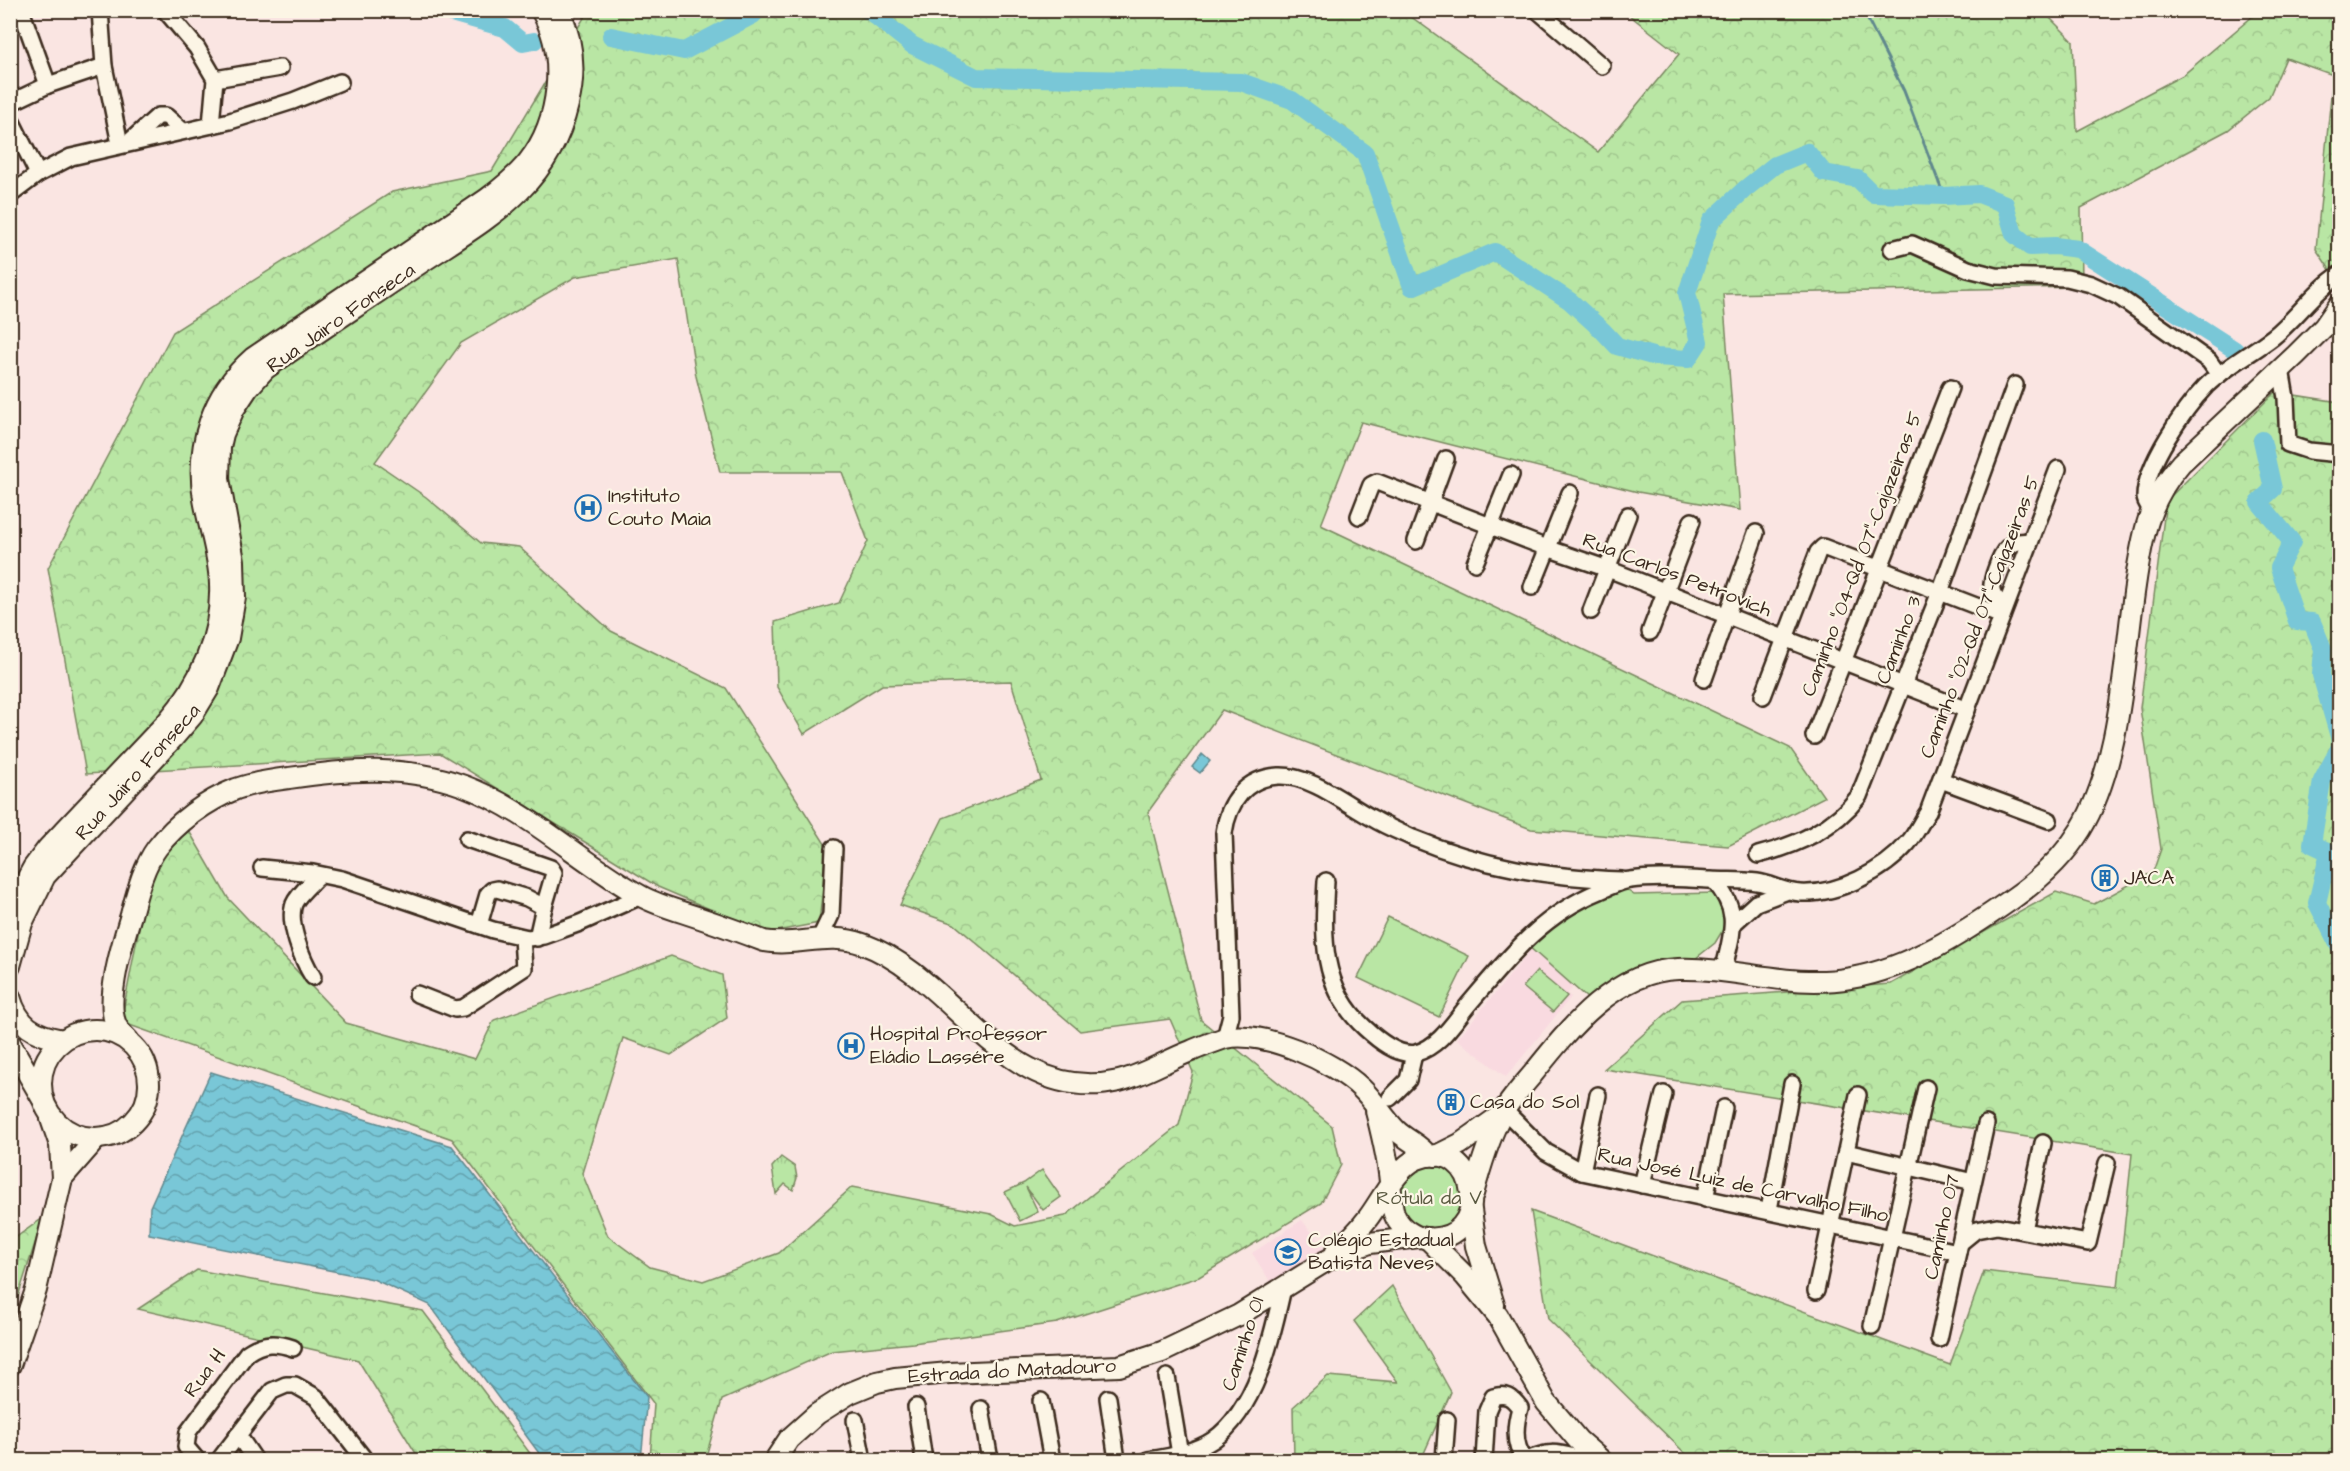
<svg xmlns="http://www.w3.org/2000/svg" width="2350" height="1471" font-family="'Architects Daughter',sans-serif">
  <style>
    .built { fill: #f9dae0 }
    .grass { fill: url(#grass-tufts); stroke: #7a8861; stroke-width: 1.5 }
    .forest { fill: url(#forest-crowns); stroke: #7a8861; stroke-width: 1.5 }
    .green { fill: #b9e6a4; stroke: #7a8861; stroke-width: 1.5 }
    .water { fill: url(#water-waves); stroke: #60888d; stroke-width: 1.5 }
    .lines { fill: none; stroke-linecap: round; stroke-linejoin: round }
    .stream { stroke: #60888d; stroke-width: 3 }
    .river { stroke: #79c7d7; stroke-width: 18 }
    .minor-casing { stroke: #3b2a1e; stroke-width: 20 }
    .major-casing { stroke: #3b2a1e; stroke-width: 24 }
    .minor { stroke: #fcf5e5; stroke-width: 15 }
    .major { stroke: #fcf5e5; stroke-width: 20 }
    .labels { text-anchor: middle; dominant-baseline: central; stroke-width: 4.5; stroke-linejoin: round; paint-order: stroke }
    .street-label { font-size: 20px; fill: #3b2a1e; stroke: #fcf5e5 }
    .poi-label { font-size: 20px; fill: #3b2a1e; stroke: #fcf5e5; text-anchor: start }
    .park-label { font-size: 20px; fill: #5a5940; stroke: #fcf5e5 }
  </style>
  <defs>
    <pattern id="grass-tufts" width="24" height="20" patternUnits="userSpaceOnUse" patternTransform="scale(1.5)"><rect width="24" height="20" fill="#b9e6a4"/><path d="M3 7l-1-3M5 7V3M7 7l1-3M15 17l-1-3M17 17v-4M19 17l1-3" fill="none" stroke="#a0c58d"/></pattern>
    <pattern id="forest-crowns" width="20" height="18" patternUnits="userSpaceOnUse" patternTransform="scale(1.5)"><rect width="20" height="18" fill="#b9e6a4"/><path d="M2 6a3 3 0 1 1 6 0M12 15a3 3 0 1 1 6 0" fill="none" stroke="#a0c58d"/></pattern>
    <pattern id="water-waves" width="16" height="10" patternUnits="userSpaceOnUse" patternTransform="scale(1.5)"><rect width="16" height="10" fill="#79c7d7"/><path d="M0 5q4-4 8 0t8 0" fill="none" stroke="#64a2ae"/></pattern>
  </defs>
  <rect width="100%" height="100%" fill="#fae5e2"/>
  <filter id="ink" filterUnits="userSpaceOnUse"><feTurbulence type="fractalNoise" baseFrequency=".0167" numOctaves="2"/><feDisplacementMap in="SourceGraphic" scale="12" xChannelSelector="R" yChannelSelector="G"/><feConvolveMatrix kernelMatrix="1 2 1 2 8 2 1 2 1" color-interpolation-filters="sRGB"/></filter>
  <g filter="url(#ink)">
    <g class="built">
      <path d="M1531,950l43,36 -7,8 4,3 -65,80 -49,-38z"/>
      <path d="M1302,1220l23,30 -52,36 -21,-33z"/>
    </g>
    <path class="grass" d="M781,1157l14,10 2,11 -4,12 -8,-6 -9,10 -4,-27z"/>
    <g class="forest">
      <path d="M588,11h815l195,141 81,-98 -55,-43h419l30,30 4,90 106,-56 76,-64h80v272l-23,-34 17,-174 -47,-17 -17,39 -41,33 -147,78 1,79 -359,7 17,216 -102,-18 -277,-70 -40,103 469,223 34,49 -96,49 -197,-17 -309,-119 -74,102 53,208 131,106 9,39 -20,38 -122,74 -142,46 -144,20 -81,8 -110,49 -17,60h-55l4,-56 -202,-265 -331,-117 27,-141 37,-57 43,74 118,125 129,36 19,-39 177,-64 51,19 5,43 -56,37 -48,-17 -41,135 26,63 42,31 53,14 76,-28 73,-66 139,27 24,12 50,-10 114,-91 14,-53 -23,-53 -90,12 -126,-107 -54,-19 43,-87 98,-38 -30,-99 -129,4 -78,49 -27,-47 -2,-65 64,-19 29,-62 -26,-69h-122l-24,-96 -18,-117 -103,18 -114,66 -86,119 51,35 55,46 38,4 92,84 115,57 101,159 -8,76 -53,10 -108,-46 -218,-134 -354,21 -38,-206 125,-236 219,-140 100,-21z"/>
      <path d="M2275,392l64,10v1058h-647l-144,-141 -17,-108 419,154 34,-94 134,16 14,-133 -528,-85 78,-69 209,-16 165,-92 38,12 59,-32 8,-23 -21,-141 26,-207z"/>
      <path d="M43,1218l-32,101v-78z"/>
      <path d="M197,1270l226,41 112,149h-115l-62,-100 -220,-51z"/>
      <path d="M1392,1286l59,106 -30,68h-127l-1,-53 35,-31 70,6 -44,-61z"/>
    </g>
    <g class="green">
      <path d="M1624,888l10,7 82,-2 8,13 3,17 -12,20 -19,15 -34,5 -48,17 -27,18 -60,-53 61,-44z"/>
      <path d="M1388,917l81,39 -30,61 -81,-39z"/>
      <path d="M1537,971l30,25 -14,16 -30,-25z"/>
      <path d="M1442,1165c28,18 24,31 12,58l-26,10 -23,-10 -9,-36 18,-21z"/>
      <path d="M1042,1170l19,27 -18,13 -17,-23 12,25 -18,9 -15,-29 19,-9z"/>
    </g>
    <g class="water">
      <path d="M1202,754l8,7 -10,12 -8,-6z"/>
      <path d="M211,1072l241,74 195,251 -6,63h-97l-114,-155 -57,-26 -224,-45 1,-27z"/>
    </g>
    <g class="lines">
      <path class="stream" d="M1863,10l41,81 40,105"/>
      <g class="river">
        <path d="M441,10l64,18 18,15 11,-2"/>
        <path d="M868,10l44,35 64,32 265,5 51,18 73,53 47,134 83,-35 75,49 33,30 14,15 39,11 32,2 11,-17 -12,-49 24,-72 34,-32 30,-24 32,-13 17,21 34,6 15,15 71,2 35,-2 26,10 9,30 16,13 25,-1 23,3 157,101"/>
        <path d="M611,36l73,15 69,-36 5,-5"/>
        <path d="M2262,440l11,49 -14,13 33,40 -13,26 18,53 15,1 11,27 -2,26 19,65"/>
        <path d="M2340,747l-18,34 -10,63 17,8 -12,51 23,45"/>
      </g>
      <g class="minor-casing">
        <g id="minor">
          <path d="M21,10l27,75"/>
          <path d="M100,10l4,56 16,78"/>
          <path d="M165,10l32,38 18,31 -4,46"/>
          <path d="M1537,10l65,56"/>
          <path d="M215,79l65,-11"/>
          <path d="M10,103l38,-18 56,-19"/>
          <path d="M10,118l28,56"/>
          <path d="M128,143l30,-27h8l17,15"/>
          <path d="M10,195l28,-21 33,-17 159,-36 63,-20 47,-19"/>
          <path d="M1892,249l20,-5 56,25 28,7 71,2 24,6 28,13 90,64 10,14"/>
          <path d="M2281,369l5,29 2,46 21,7 31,3"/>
          <path d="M2151,509c-3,-4 -6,-7 -6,-12 0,-32 40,-89 61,-111 20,-20 45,-32 67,-49 24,-19 41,-46 67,-63"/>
          <path d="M1359,516l12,-31 6,-3 170,66 61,21 359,141"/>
          <path d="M1416,541l30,-82"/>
          <path d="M1475,563l36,-88"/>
          <path d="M1532,587l38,-94"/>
          <path d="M2006,605c-18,-8 -16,-20 -10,-36 6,-18 13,-30 34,-27"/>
          <path d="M1591,611l37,-96"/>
          <path d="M1650,632l42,-111"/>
          <path d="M1704,679l52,-146"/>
          <path d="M1763,696l55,-144 5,-5 179,69"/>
          <path d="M1814,736l136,-348"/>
          <path d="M1941,780l108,40"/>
          <path d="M467,839l84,29 3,5 -10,34"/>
          <path d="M1758,855c39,-10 76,-26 101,-59l81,-204 75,-207"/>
          <path d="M262,868l51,5 29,6 151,51 35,8 16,-2 36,-13 61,-27"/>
          <path d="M1326,881c-3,55 -6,106 39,147 12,11 33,29 51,25 23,-6 38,-31 52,-48 40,-47 73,-90 132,-114 10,-4 20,-10 30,-11 26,-4 55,-1 81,0 15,1 31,0 46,2 15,2 27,10 43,11 38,2 84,-22 108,-50 8,-9 13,-21 20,-31l130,-343"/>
          <path d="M1714,881c29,33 17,53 9,92"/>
          <path d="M1733,924l23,-21 29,-11"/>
          <path d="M479,925l9,-31 4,-4 5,-1 30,9 17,9 -7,31"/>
          <path d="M820,938l11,-23 3,-67"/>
          <path d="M313,977c-10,-16 -26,-54 -19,-73 4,-10 18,-21 25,-29"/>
          <path d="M417,994l38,15 8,-1 61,-40 -2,-30"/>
          <path d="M1225,1038l6,-23 -7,-182c4,-30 21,-55 54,-57 31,-2 68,28 94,42 13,8 28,14 41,20 70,29 134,39 209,42"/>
          <path d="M1390,1098l18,-18 6,-26"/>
          <path d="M1504,1110l42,42 36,20 376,80"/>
          <path d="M1846,1152l127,30"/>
          <path d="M1582,1172l16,-77"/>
          <path d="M1642,1185l22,-91"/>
          <path d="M1705,1199l19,-91"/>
          <path d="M1769,1210l23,-126"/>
          <path d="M2024,1230l19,-87"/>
          <path d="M1960,1243l16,-13 21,-4 91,17 19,-80"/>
          <path d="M1816,1291l42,-196"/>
          <path d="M1872,1326l54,-238"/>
          <path d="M1939,1339l47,-215"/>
          <path d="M1167,1377l14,83"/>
          <path d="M1108,1398l9,62"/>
          <path d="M1041,1401l11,59"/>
          <path d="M916,1407l8,53"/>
          <path d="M981,1409l9,51"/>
          <path d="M855,1420l8,40"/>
          <path d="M238,1435l17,25"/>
          <path d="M197,1460l-11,-13 2,-15 59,-79c16,-11 28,-11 46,-5"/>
          <path d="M219,1460l53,-69 14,-6h9l21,12 49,63"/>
          <path d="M1148,1460c22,-3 47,-8 65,-20 44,-31 59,-103 70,-152"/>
          <path d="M1444,1460l3,-40"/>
          <path d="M1484,1460l3,-49 6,-14c14,-4 19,0 27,11 -5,17 -7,37 5,52"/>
          <path d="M1527,1460c20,-9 29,-8 50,-2l11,-10"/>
        </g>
      </g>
      <g class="major-casing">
        <g id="major">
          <path d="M10,910l23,-42 15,-20 119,-126c33,-38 55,-86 53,-138 -1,-30 -11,-56 -16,-85 -9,-53 8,-105 49,-141l234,-159c15,-11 29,-22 41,-37 32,-41 40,-106 13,-152"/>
          <path d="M10,966l12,-43 23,-47 129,-139 18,-21 17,-28 19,-50 7,-41 -1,-36 -15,-82 1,-32 3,-13 11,-25 14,-21 17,-19c49,-35 99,-67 148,-101 68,-46 135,-77 155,-164 8,-32 5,-64 -9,-94"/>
          <path d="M10,997c8,29 24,38 53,43"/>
          <circle cx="95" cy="1084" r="54"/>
          <path d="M128,1040c-5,-5 -11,-11 -13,-18 -9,-26 8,-81 16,-107 6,-22 12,-48 26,-67 20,-26 49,-47 79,-59 17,-6 36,-9 53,-11 60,-9 117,-13 175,8 66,25 116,76 177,110 18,10 39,15 59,22 21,7 43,15 64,23 33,6 64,-10 99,3 93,34 142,163 256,137 25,-6 48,-21 72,-30 11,-5 23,-9 34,-13 38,-8 108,23 136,50 13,12 22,29 35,42 10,10 25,15 32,26"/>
          <path d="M10,1043l32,55"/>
          <path d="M1436,1156l24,-12 41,-29"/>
          <path d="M62,1178l34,-39"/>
          <path d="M1473,1194c7,-26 15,-53 27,-77 8,-15 21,-29 32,-42 36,-45 82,-104 146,-106 59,-2 112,20 173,9 59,-10 114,-46 161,-79 27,-19 52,-42 69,-70 40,-66 43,-168 54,-243 7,-49 13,-85 46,-123l115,-108 28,-28 16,-23"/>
          <path d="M1471,1210l5,36 18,59"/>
          <path d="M1427,1238l38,38 33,40 48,86 32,38 23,20"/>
          <path d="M1336,1251c12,-10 23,-21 32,-33 13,-17 29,-51 49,-59 64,-25 77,87 8,79 -11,-1 -24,-10 -29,-20 -6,-11 -4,-23 -6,-36 -2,-24 -8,-47 -14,-71"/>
          <path d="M10,1365l26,-75 26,-112 -2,-33 -9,-26"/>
          <path d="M775,1460l14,-21 28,-25 33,-21 27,-11 18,-4 54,-5 170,-7 43,-14 77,-37 87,-54 21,-10 23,-8 49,-6"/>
        </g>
      </g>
      <use href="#minor" class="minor"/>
      <use href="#major" class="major"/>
    </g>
  </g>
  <defs>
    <g id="hospital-ring" transform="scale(1.35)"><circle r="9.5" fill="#fcf5e5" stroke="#1f6fb2" stroke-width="1.5"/><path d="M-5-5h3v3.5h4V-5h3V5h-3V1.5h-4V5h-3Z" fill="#1f6fb2"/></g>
    <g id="building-ring" transform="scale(1.35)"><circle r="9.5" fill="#fcf5e5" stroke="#1f6fb2" stroke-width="1.5"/><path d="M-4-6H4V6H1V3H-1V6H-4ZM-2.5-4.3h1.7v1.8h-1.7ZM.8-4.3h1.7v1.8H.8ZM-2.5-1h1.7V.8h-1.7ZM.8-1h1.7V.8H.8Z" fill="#1f6fb2"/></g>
    <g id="school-ring" transform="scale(1.35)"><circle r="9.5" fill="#fcf5e5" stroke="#1f6fb2" stroke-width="1.5"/><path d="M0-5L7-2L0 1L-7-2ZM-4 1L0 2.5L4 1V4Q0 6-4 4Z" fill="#1f6fb2"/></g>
  </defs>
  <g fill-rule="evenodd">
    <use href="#hospital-ring" x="588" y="508"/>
    <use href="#building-ring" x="2105" y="878"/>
    <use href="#hospital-ring" x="851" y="1046"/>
    <use href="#building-ring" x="1451" y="1102"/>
    <use href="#school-ring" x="1288" y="1252"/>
  </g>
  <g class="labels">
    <g class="street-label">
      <text transform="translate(341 318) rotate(-35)">Rua Jairo Fonseca</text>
      <text transform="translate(1862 554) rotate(-69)">Caminho "04-Qd 07"-Cajazeiras 5</text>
      <text transform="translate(1677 575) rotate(21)">Rua Carlos Petrovich</text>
      <text transform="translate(1980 617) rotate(-69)">Caminho "02-Qd 07"-Cajazeiras 5</text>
      <text transform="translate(1899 640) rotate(-69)">Caminho 3</text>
      <text transform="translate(138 772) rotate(-48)">Rua Jairo Fonseca</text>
      <text transform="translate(1743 1185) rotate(12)">Rua José Luiz de Carvalho Filho</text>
      <text transform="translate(1942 1227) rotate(-78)">Caminho 07</text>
      <text transform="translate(1243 1344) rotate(-72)">Caminho 01</text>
      <text transform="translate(1012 1371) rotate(-3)">Estrada do Matadouro</text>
      <text transform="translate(205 1373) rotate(-53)">Rua H</text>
    </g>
    <g class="poi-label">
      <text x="608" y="496">Instituto<tspan x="608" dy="23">Couto Maia</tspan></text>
      <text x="2124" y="878">JACA</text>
      <text x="870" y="1034">Hospital Professor<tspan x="870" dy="23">Eládio Lassére</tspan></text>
      <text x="1470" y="1102">Casa do Sol</text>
      <text x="1308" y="1240">Colégio Estadual<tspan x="1308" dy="23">Batista Neves</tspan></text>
    </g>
    <g class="park-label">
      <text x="1429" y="1198">Rótula da V</text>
    </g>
  </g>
  <rect width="2350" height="1471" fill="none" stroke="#fcf5e5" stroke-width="36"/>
  <rect x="18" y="18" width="2314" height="1435" fill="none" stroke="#3b2a1e" stroke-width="2" filter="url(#ink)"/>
</svg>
